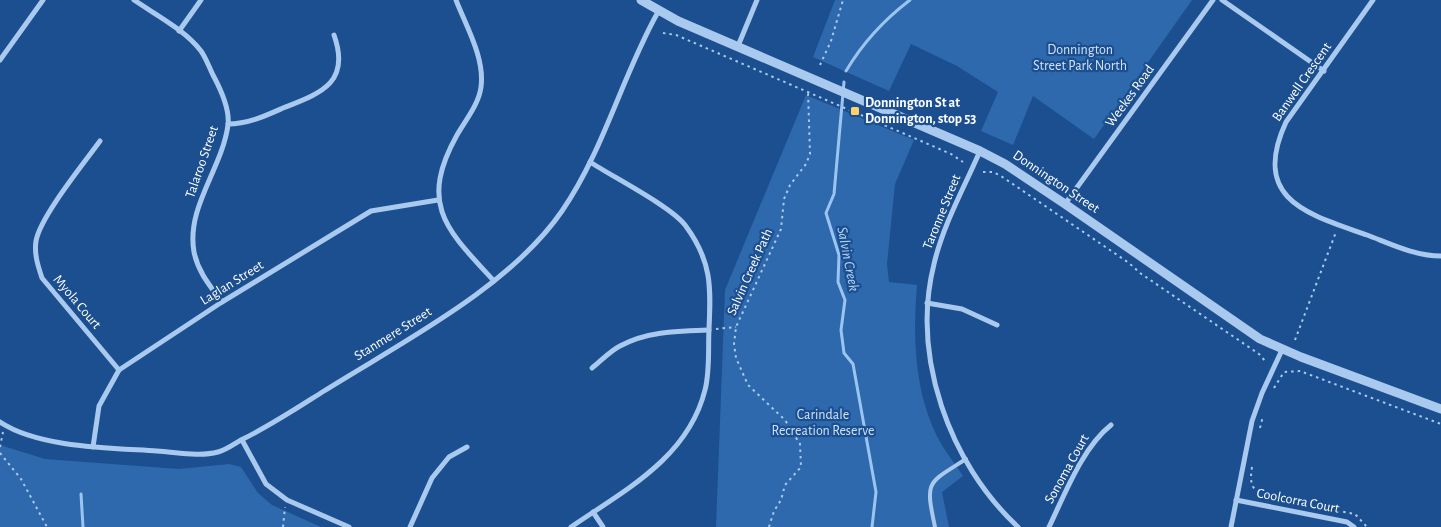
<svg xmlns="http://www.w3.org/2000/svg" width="1441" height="527" font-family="'Alegreya Sans',sans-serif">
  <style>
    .green { fill: #2e69ad }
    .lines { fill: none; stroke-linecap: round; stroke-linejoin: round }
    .stream { stroke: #9cc4f0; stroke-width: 3 }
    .path { stroke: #a9c9ee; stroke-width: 2; stroke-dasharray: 2.5 4; stroke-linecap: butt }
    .service { stroke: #a9c9ee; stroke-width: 4 }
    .minor { stroke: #a9c9ee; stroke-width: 5 }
    .tertiary { stroke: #a9c9ee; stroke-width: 9 }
    .poi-dot { fill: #ffd166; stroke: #1b4f8f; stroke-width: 2 }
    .labels { text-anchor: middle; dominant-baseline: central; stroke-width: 4.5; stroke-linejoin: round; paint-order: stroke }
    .park-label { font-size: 14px; fill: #cfe3fa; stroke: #1b4f8f }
    .street-label { font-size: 14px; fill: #fff; stroke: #1b4f8f }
    .poi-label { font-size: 14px; font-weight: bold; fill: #fff; stroke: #1b4f8f; text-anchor: start }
    .water-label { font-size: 15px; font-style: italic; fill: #b5d3f5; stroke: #1b4f8f }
  </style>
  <rect width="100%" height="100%" fill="#1b4f8f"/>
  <g class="green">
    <path d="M835,0h357l-98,139 -61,-43 -20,49 -32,-14 17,-39 -41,-26 -46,-22 -22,47 -76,-34z"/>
    <path d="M806,95l108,45 -19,44 -8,80 2,18 28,3c-4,49 -3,100 17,145 7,16 19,31 29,46l-21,16 7,35h-233l9,-237z"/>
    <path d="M0,445l45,14 134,10 50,-5 12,3 17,26 14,12 49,22h-321z"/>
  </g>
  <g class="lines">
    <g class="stream">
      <path d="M846,71c16,-27 39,-52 64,-71"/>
      <path d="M844,82l-10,112 -8,19 13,42 -1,27 7,18 -4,30 3,23 9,11 23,128 -4,35"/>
      <path d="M81,494l2,33"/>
    </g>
    <g class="path">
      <path d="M663,33l13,2 275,119 12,8"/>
      <path d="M820,65l11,-24 12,-41"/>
      <path d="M983,172h10l8,4 128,87 11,10 119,81 7,8"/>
      <path d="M716,329l20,-2"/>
      <path d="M1295,340l41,-108"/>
      <path d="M1274,388l10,-16 16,-1 141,53"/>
      <path d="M1260,428l3,-12"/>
      <path d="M0,447l3,-15"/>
      <path d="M0,453l21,26 26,48"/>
      <path d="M1252,467c-2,14 -2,21 11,29"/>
      <path d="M1273,498l82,16 12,13"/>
      <path d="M283,527l2,-20"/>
      <path d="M769,527l5,-16 7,-11 4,-15 16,-18 -1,-23 -15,-24 -37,-35 -12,-27 -2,-14 2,-17 45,-98 3,-30 6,-14 16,-21 4,-10 -2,-63"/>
    </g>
    <path class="service" d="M935,527c-10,-47 -8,-43 31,-68"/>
    <g class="minor">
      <path d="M134,0c22,15 51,30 67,51 5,7 8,16 12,24 7,13 17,34 15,50 -6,44 -42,82 -34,127 4,20 16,34 28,50"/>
      <path d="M456,0c10,26 29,58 25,87 -2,17 -16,34 -24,48 -39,70 -10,95 37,146"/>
      <path d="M1222,0l102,71"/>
      <path d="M1373,0l-87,122c-36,78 22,92 81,113 24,9 48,21 74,21"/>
      <path d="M179,31l22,-31"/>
      <path d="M738,46l19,-46"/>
      <path d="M0,60l43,-60"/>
      <path d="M228,124c20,0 37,-8 55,-16 38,-15 68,-25 51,-73"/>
      <path d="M100,141c-16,22 -60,76 -64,100 -2,13 2,25 6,37l77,92"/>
      <path d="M980,151c-16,37 -37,74 -46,113 -23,92 15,199 84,263"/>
      <path d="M1065,204l148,-204"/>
      <path d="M927,303l35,6 35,16"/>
      <path d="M592,368c9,-7 18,-17 28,-22 27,-15 59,-15 89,-16"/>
      <path d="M0,422c39,26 112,26 157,29 19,1 42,6 61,1 8,-2 16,-8 23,-12 29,-14 56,-32 83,-49 78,-49 185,-103 238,-180 42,-61 60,-135 96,-199"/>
      <path d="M242,440l24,44 21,16 62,27"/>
      <path d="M93,447l6,-41 20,-36 103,-68 149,-91 67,-11"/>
      <path d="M1236,500l111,22 7,5"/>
      <path d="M593,512l10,15"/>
      <path d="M410,527l22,-49 17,-21 18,-10"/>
      <path d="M571,527c54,-37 117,-69 134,-137 5,-19 3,-41 4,-61 2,-42 3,-68 -24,-104 -15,-19 -72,-48 -95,-63"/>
      <path d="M1049,527c16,-33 33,-79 62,-102"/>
      <path d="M1231,527l21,-106 10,-28 20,-43"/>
    </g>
    <path class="tertiary" d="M641,0l37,21 302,130 25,13 60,40 195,135 41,18 140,52"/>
  </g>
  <rect class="poi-dot" x="850" y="106" width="10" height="10" rx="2.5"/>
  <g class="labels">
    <g class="park-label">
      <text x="1080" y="50">Donnington<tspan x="1080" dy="16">Street Park North</tspan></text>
      <text x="823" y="415">Carindale<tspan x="823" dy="16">Recreation Reserve</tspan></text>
    </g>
    <g class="street-label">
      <text transform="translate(1302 82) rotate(-55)">Banwell Crescent</text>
      <text transform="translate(1130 96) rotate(-54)">Weekes Road</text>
      <text transform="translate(202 162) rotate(-71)">Talaroo Street</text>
      <text transform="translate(1056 182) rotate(34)">Donnington Street</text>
      <text transform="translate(942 212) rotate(-68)">Taronne Street</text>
      <text transform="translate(750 272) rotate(-66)">Salvin Creek Path</text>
      <text transform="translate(232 283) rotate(-32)">Laglan Street</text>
      <text transform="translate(77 302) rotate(50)">Myola Court</text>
      <text transform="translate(393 334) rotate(-32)">Stanmere Street</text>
      <text transform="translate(1067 469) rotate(-61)">Sonoma Court</text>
      <text transform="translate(1298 501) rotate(11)">Coolcorra Court</text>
    </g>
    <g class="poi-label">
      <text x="865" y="103">Donnington St at<tspan x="865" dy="16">Donnington, stop 53</tspan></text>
    </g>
    <g class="water-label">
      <text transform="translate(848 259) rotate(79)">Salvin Creek</text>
    </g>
  </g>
</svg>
